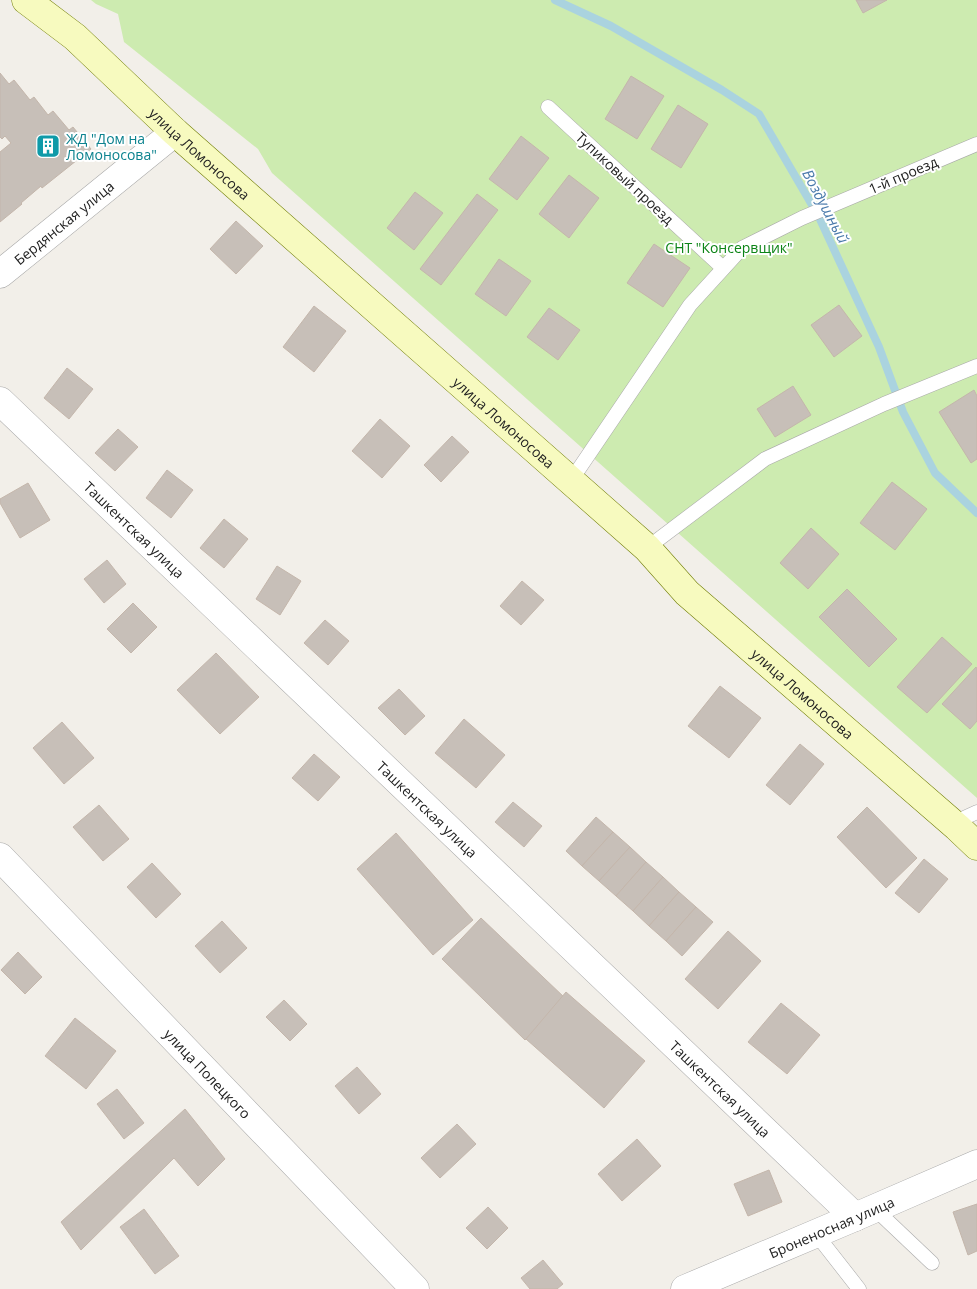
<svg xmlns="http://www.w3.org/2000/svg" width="977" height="1289" font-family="'Open Sans',sans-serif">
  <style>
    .grass { fill: #cdebb0 }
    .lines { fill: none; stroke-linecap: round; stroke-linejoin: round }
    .stream { stroke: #aad3df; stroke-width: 8 }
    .building { fill: #c7bfb8; stroke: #c4b6ab }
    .service-casing { stroke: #a9a9a9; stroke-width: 15 }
    .minor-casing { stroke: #a9a9a9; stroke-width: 29 }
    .secondary-casing { stroke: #707d05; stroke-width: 29 }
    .service { stroke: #fff; stroke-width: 14 }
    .minor { stroke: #fff; stroke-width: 28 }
    .secondary { stroke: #f7fabf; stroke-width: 28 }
    .labels { text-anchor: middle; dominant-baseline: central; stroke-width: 4; stroke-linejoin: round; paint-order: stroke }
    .culture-label { font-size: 14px; fill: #0d838f; stroke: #fff; text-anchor: start }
    .street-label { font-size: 14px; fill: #222; stroke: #fff }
    .park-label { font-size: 14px; fill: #0c8416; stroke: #fff }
    .water-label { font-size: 15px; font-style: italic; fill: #4a7aab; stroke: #fff }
  </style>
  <rect width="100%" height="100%" fill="#f2efe9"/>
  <path class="grass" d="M91,0h886v798l-705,-625 -14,-24 -134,-107 -6,-28 -22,-10z"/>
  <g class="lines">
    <path class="stream" d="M555,0l56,26 111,64 37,24 60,103 60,130 24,65 32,61 42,40"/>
  </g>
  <g class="building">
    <path d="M856,0h31l-24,13z"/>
    <path d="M0,73l9,11 5,-4 16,20 4,-3 14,18 5,-4 16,19 4,-3 18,22 -49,39 -1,-2 -20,17 1,1 -22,18v-70l11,-9 -6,-7 -3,3 -2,-2z"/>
    <path d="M631,76l33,20 -27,43 -32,-20z"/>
    <path d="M678,105l30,19 -27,44 -30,-19z"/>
    <path d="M521,136l28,22 -32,42 -28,-21z"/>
    <path d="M569,175l30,23 -30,40 -30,-24z"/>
    <path d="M415,192l28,21 -29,37 -27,-22z"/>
    <path d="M477,194l21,16 -57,75 -21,-16z"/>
    <path d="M236,221l27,25 -27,28 -26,-25z"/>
    <path d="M654,244l36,24 -27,39 -36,-24z"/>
    <path d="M499,259l32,22 -25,35 -31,-22z"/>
    <path d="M839,305l23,31 -28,21 -23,-32z"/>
    <path d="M314,306l32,25 -32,41 -31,-25z"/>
    <path d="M549,308l31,22 -22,30 -31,-23z"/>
    <path d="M67,368l26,21 -24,30 -25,-21z"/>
    <path d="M793,386l18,29 -36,22 -18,-28z"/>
    <path d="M974,390l3,6v63l-6,4 -32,-51z"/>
    <path d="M380,419l30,27 -28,32 -30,-27z"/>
    <path d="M118,429l20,18 -23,24 -20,-18z"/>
    <path d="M452,436l17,16 -28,30 -17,-17z"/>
    <path d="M167,470l26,20 -22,28 -25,-20z"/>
    <path d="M892,482l35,27 -32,41 -35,-27z"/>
    <path d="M28,483l22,37 -30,18 -20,-35v-4z"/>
    <path d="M224,519l24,20 -24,29 -24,-20z"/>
    <path d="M811,528l28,26 -31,35 -28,-26z"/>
    <path d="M107,560l19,24 -22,19 -20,-24z"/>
    <path d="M277,566l24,15 -21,34 -24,-16z"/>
    <path d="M522,581l22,19 -23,25 -21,-19z"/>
    <path d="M847,589l50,50 -28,28 -50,-50z"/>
    <path d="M133,603l24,24 -26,26 -24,-24z"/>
    <path d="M325,620l24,21 -21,24 -24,-22z"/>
    <path d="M942,637l30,27 -45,49 -30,-26z"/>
    <path d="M216,653l43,44 -39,37 -43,-44z"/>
    <path d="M976,667l1,2v52l-7,8 -28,-25z"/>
    <path d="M720,686l41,32 -32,40 -41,-32z"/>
    <path d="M399,689l26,27 -20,19 -27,-27z"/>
    <path d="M464,719l41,36 -29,33 -41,-35z"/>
    <path d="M62,722l32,36 -30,26 -31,-36z"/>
    <path d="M800,744l24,20 -34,41 -24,-20z"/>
    <path d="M314,754l26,23 -22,24 -26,-23z"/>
    <path d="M513,802l29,24 -18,21 -29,-25z"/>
    <path d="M99,805l30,34 -26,22 -30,-34z"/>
    <path d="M867,807l50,51 -31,30 -49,-51z"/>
    <path d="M596,817l17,15 -31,34 -16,-15z"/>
    <path d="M613,832l17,15 -31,34 -17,-15z"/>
    <path d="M396,833l77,87 -40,35 -76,-86z"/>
    <path d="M630,847l16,15 -30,34 -17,-15z"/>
    <path d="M924,859l24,20 -29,34 -24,-20z"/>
    <path d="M646,862l17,15 -30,34 -17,-15z"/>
    <path d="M152,863l29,31 -25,24 -29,-31z"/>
    <path d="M663,877l16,15 -30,34 -16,-15z"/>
    <path d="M679,892l17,15 -30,34 -17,-15z"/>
    <path d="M696,907l17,15 -31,34 -16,-15z"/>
    <path d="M481,918l84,80 -40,42 -83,-81z"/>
    <path d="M222,921l25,27 -27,25 -25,-27z"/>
    <path d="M728,931l33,30 -43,48 -33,-30z"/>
    <path d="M18,952l24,25 -17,17 -24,-24z"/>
    <path d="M566,992l79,69 -41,47 -78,-69z"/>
    <path d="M284,1000l23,24 -17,17 -24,-24z"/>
    <path d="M781,1003l39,32 -33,39 -39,-32z"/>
    <path d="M75,1018l41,33 -30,38 -41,-33z"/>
    <path d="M357,1067l24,27 -22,20 -24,-28z"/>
    <path d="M117,1089l27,34 -20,16 -27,-35z"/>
    <path d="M185,1109l40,50 -27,27 -24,-28 -93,92 -20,-28z"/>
    <path d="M457,1124l19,20 -36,34 -19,-20z"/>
    <path d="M637,1139l24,27 -39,35 -24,-27z"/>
    <path d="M769,1170l13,32 -34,14 -14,-32z"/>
    <path d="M977,1204v47l-9,4 -15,-43z"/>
    <path d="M488,1207l20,21 -21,21 -21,-21z"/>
    <path d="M144,1209l35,47 -24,18 -35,-47z"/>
    <path d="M543,1260l20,24 -6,5h-27l-9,-11z"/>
  </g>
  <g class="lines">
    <g class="service-casing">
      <g id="service">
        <path d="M548,107l175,161"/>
        <path d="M570,482l120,-177 52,-57 60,-30 175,-74"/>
        <path d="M647,548l118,-89 119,-55 93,-38"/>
        <path d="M953,823l24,-11"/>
        <path d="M875,1209l57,54"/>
        <path d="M816,1234l43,55"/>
      </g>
    </g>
    <g class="minor-casing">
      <g id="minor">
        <path id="s1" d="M0,274l175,-142"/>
        <path id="s2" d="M0,401l855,816"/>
        <path id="s3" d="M0,857l415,432"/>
        <path id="s4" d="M685,1289l170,-72 122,-53"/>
      </g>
    </g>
    <g class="secondary-casing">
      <g id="secondary">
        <path id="s5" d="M26,0l49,37 100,95 472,416 40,45 270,234 20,19"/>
      </g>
    </g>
    <use href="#service" class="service"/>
    <use href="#minor" class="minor"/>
    <use href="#secondary" class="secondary"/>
  </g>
  <defs>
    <g id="building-square" transform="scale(1.25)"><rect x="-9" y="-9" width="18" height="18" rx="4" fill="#0f9aa8" stroke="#fff"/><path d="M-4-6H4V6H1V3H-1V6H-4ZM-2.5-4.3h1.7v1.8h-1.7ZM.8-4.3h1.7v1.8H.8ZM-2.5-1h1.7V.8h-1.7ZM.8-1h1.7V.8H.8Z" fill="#fff"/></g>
  </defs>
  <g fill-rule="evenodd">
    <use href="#building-square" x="48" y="146"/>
  </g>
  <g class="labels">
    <g class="culture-label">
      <text x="66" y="138">ЖД "Дом на<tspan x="66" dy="16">Ломоносова"</tspan></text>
    </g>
    <g class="street-label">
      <text stroke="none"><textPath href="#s5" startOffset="232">улица Ломоносова</textPath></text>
      <text transform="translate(903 175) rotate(-23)">1-й проезд</text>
      <text transform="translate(625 178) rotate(43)">Тупиковый проезд</text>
      <text stroke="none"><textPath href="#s1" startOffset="82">Бердянская улица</textPath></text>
      <text stroke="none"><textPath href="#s5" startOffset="638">улица Ломоносова</textPath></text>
      <text stroke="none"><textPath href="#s2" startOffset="186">Ташкентская улица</textPath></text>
      <text stroke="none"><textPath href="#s5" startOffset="1042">улица Ломоносова</textPath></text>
      <text stroke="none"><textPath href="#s2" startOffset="591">Ташкентская улица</textPath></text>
      <text stroke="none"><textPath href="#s3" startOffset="300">улица Полецкого</textPath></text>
      <text stroke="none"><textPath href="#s2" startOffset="996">Ташкентская улица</textPath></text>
      <text stroke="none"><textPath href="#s4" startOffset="159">Броненосная улица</textPath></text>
    </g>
    <g class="park-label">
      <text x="729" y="247">СНТ "Консервщик"</text>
    </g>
    <g class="water-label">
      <text transform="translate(826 206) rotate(62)">Воздушный</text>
    </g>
  </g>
</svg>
